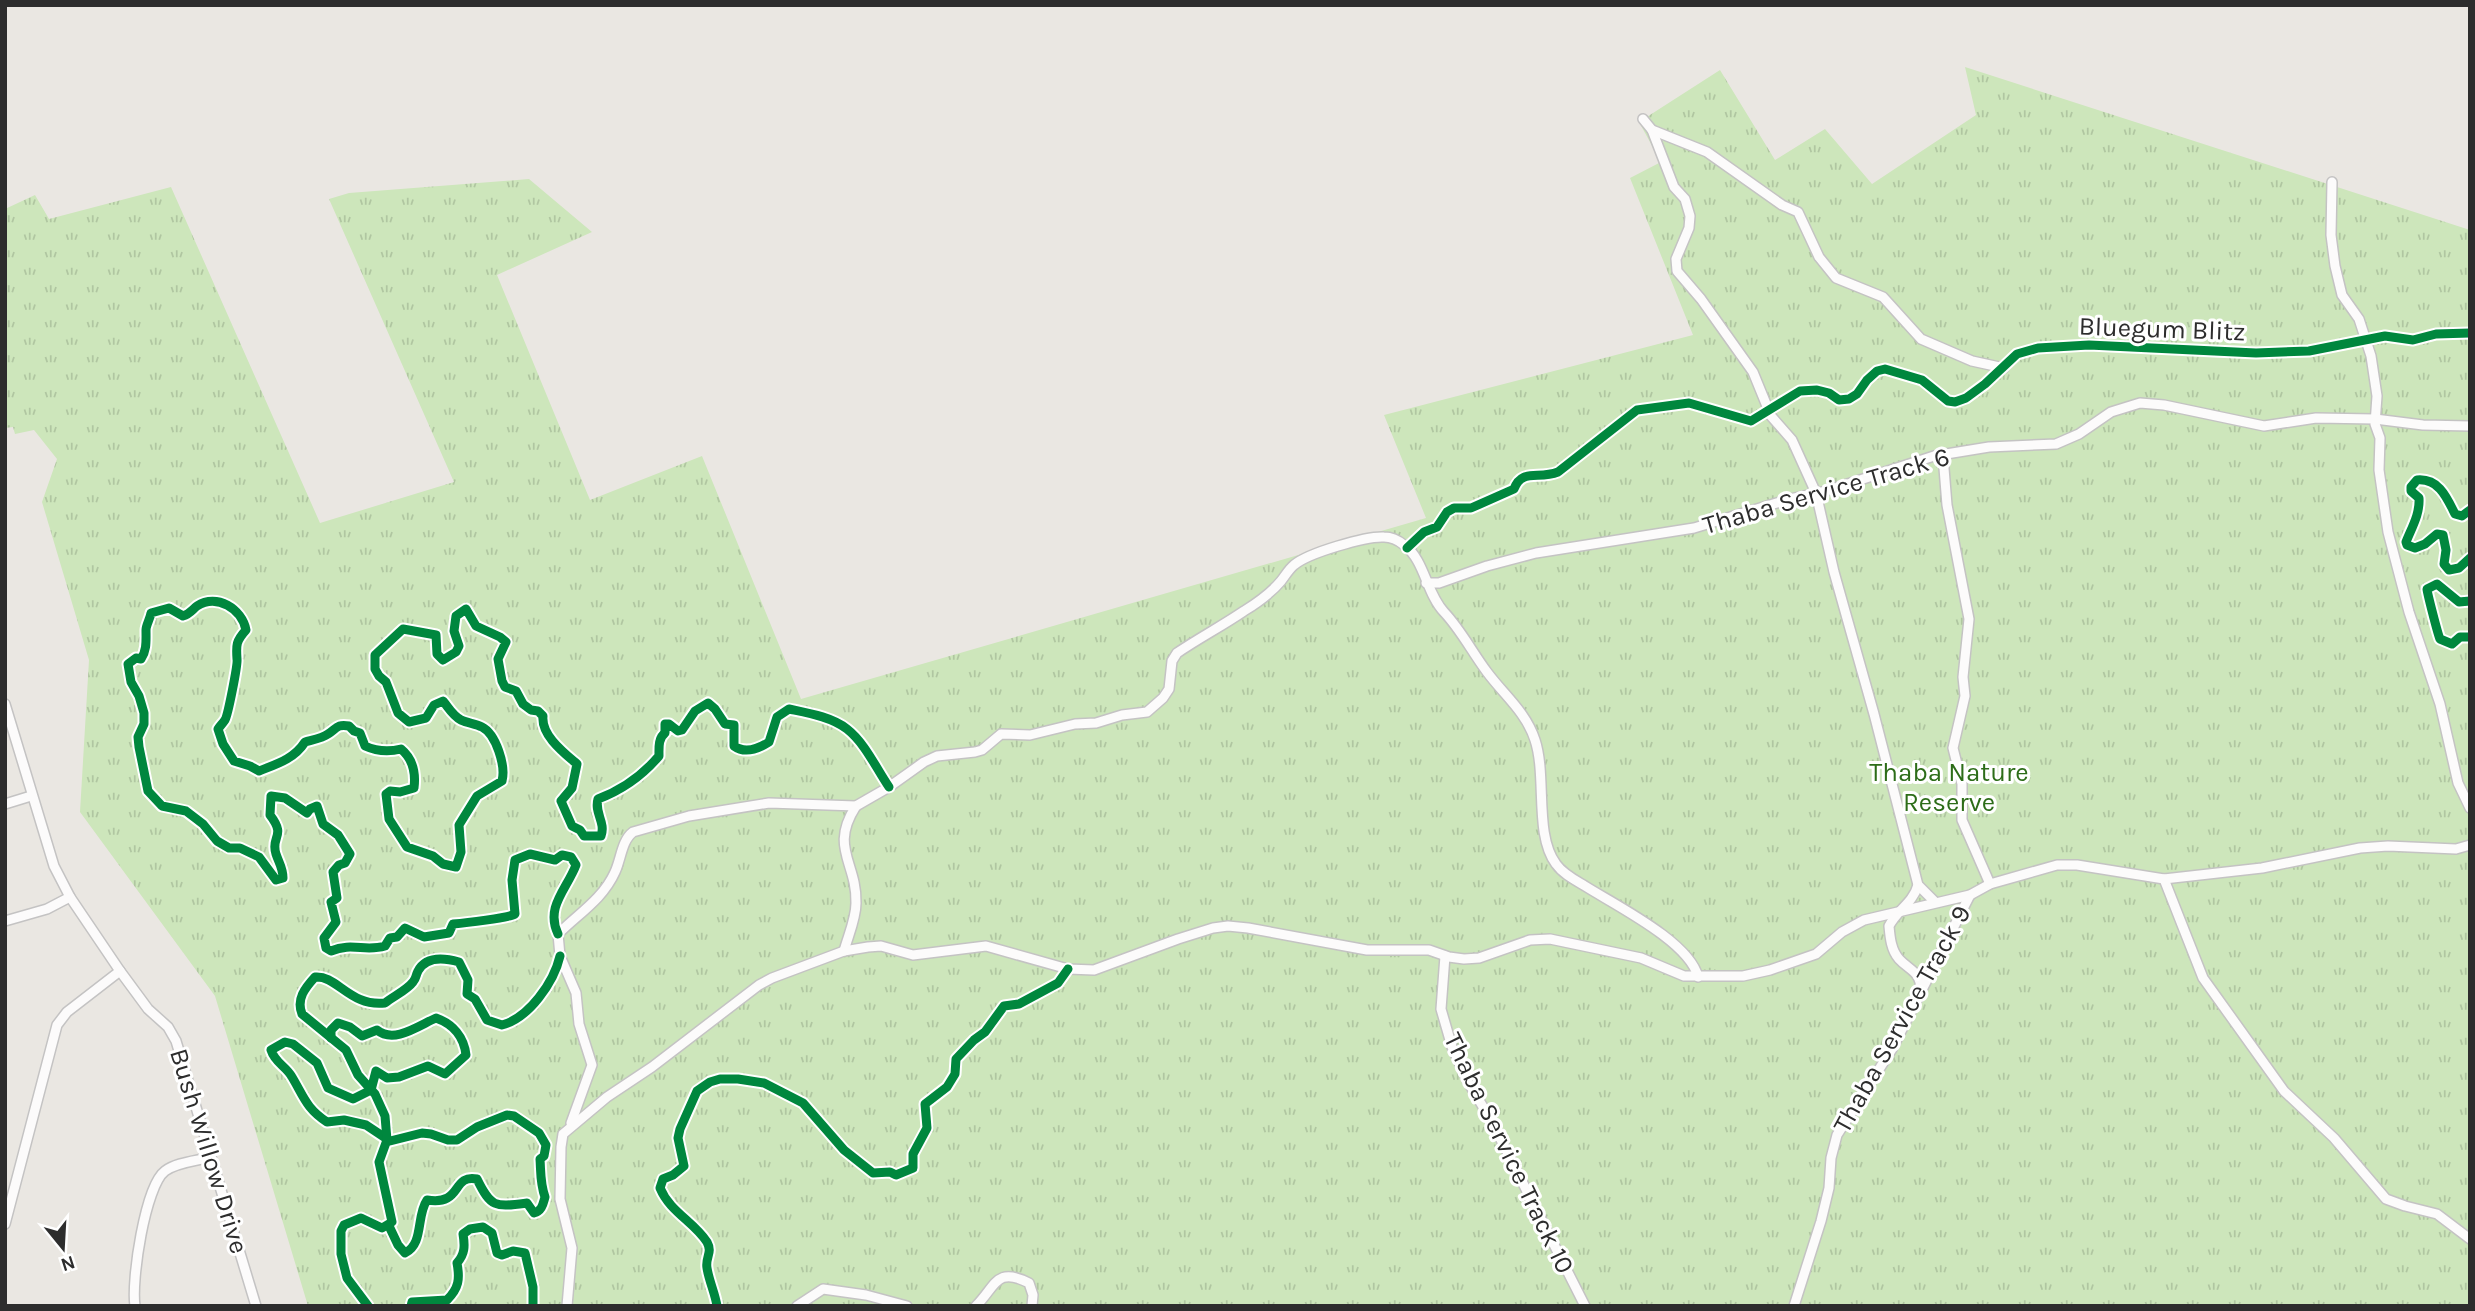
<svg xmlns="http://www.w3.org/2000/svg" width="2475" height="1311" font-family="Karla,sans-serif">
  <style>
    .grass { fill: url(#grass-tufts) }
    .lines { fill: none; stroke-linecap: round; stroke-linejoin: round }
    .minor-casing { stroke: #c4c3c3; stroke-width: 12 }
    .minor { stroke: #fcfbfb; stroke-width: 9 }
    .cycleway-casing { stroke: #fff; stroke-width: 13 }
    .cycleway { stroke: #00873e; stroke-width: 9 }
    .labels { text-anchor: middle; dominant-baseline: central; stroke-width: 6; stroke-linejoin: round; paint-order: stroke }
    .street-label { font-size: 26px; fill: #2d2d2d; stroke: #fff }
    .park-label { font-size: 26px; fill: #2d6d19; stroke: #fff }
  </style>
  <defs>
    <pattern id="grass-tufts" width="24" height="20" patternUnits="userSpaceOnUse" patternTransform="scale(1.75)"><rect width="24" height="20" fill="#cde6bb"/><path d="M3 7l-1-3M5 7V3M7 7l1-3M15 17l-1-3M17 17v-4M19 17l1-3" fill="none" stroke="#b0c6a1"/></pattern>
  </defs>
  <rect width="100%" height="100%" fill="#eae7e2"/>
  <path class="grass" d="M1965,67l505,163v1076h-2162l-93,-310 -135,-184 9,-152 -47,-158 15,-43 -23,-29 -19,4 -2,-7 -8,1v-219l30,-14 14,24 122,-32 149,336 134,-41 -125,-283 20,-6 180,-14 63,53 -95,43 93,225 112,-44 99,243 625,-181 -42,-103 309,-80 -63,-157 31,-16 -22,-40 81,-52 55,90 50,-31 47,55 104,-69z"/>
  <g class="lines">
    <g class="minor-casing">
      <g id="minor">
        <path d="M1643,119l9,11 55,22 75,53 16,7 21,45 17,21 47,19 38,42 51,22 32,7"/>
        <path d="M1652,130l22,57 11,12 5,17 -1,12 -13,31 1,12 24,28 52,73 18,44 21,24 24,53 18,79 40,142 44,171 17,17"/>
        <path d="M2332,182l-1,53 4,31 7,29 17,24 12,37 6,40 -2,28 5,14 -1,32 9,62 21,80 31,92 18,79 12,25"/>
        <path d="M1943,456l4,49 22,114 -6,58 2,19 -12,52 9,36v36l28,64"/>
        <path d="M1426,583h13l48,-17 49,-13 158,-25 96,-29 36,-8 108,-35 55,-9 67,-3 23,-10 32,-22 29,-9 24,2 100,21 52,-8 59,1 48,6 47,1"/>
        <path d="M5,704l49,162 16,31 50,74 -53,41 -10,13 -52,199"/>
        <path d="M5,804l26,-8"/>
        <path d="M2164,879l39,99 81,113 50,47 52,61 19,7 32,8 33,25"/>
        <path d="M1918,885c-5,18 -21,25 -29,41 1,11 2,24 10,33 10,11 21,12 22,30"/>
        <path d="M5,921l42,-12 23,-12"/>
        <path d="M844,951c4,-15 12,-32 12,-48 1,-41 -27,-55 0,-97"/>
        <path d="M1445,956l-4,53 11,38 16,35 23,38 94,186"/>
        <path d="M120,971l28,38 20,18 8,14 80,265"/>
        <path d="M571,1123l21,-58 -13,-41 -3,-31 -16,-37 -2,-22c20,-20 45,-35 57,-62 6,-13 7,-32 18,-40l56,-16 80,-13 87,3 33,-19 35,-25 13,-6 38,-4 7,-2 19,-16 29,1 45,-11 21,-1 26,-8 25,-3 16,-14 6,-9 3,-28 5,-8c22,-15 45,-27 67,-42 13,-8 27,-18 37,-30 4,-5 8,-12 13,-16 14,-12 72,-29 90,-28 7,0 14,3 20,8 21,15 22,48 40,67 17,18 28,40 43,60 17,23 39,40 48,68 12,36 -1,95 21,124 7,10 19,16 29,22 30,19 105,56 113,91"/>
        <path d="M135,1306c-4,-25 10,-120 30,-135 12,-9 32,-10 46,-14"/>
        <path d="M567,1306l5,-58 -12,-49 1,-52 2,-13 44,-37 45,-30 107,-82 13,-7 72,-27 24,-4 13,-1 32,9 73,-9 82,23 26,1 84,-31 35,-11 15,-2 20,2 119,22h62l20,7 15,2 15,-1 51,-18 20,-1 91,19 43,18h59l27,-6 46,-16 26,-22 22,-12 106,-25 20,-11 67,-19h20l87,14 98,-11 98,-20 28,-2 68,3 14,-4"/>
        <path d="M797,1306l26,-17 43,6 41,11"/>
        <path d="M976,1306c20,-20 20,-40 53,-23l4,12 -1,11"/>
        <path d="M1794,1306l27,-85 8,-33 2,-30 6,-23 55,-86 78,-154"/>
      </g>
    </g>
    <use href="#minor" class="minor"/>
    <g class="cycleway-casing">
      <g id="cycleway">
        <path d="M2470,510l-8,6 -7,-2c-8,-16 -16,-36 -38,-34l-6,7v4l8,7c1,16 -7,29 -13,44l1,3 8,3 10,-4 12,-10 6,1 3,15 -2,14 5,6 10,-2 11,-10"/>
        <path d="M1407,548l17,-16 13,-5 10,-15 7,-4h17l43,-19c8,-21 24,-9 44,-17l79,-62 52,-7 62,18 49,-30 17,-1 12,3 10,7 10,-1 8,-5 10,-14 10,-9 8,-2 37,11 26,21 7,1 11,-4 19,-14 32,-30 21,-6 51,-3 167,8 53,-2 76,-15 28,4 23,-6 34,-1"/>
        <path d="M2470,601l-11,1 -22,-18 -10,5c0,3 11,46 13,50l12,5 8,-7h10"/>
        <path d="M558,934c-13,-27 9,-45 18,-69l-5,-8 -9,-2 -7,5 -25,-6 -15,6 -3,20 3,34c-7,4 -50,9 -62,10l-4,9 -25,4 -19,-9 -8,9 -7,1 -5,8c-20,6 -33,-4 -54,5l-5,-3 -2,-10 12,-16 -5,-20 6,-4 -4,-26 6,-7 6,-2 5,-9 -12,-19 -15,-11 -6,-18 -7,3 -3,4 -22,-15 -14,-2 -1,19c17,22 0,21 6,39 3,9 7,14 7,24l-7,2 -17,-23 -19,-9h-11l-12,-7 -14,-17 -17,-13 -24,-5 -14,-15 -9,-44 -1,-10 6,-13v-11l-5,-17 -8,-14 -3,-18 8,-6 5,1c6,-9 5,-18 5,-29 0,-5 4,-11 5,-17l18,-5 14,8c7,-2 9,-6 14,-10 20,-13 45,3 49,24 -10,11 -10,15 -9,29 1,5 -9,56 -12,61 -2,3 -5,6 -7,9l5,15 11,17 16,5 9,5c18,-7 35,-12 46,-29 7,-2 18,-4 23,-8 9,-6 9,-10 21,-8l5,5 6,2 5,13c11,5 24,6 36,3 12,10 15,23 13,39l-14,4 -10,-1 -4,3 3,25 18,28 26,9 10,8 13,3 5,-15 -2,-27 18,-29 25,-15c4,-15 -6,-47 -20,-54 -6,-3 -14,-4 -21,-7 -9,-5 -12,-12 -18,-19l-9,4 -8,13 -17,4 -11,-9 -12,-31 -7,-6 -4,-7v-14l28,-26 33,6 1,19 6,6 13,-8 3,-6 -5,-15 2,-15 10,-7 10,17 24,11 6,5 -8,17 4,22 3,6 11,4 7,13 8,6 7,1 5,5c-2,19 20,36 34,48l-5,24 -11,13 11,25 8,4 4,6h17c5,-14 -7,-23 -3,-37 24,-9 44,-23 61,-43 0,-8 -1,-18 6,-23v-9h4l9,7 4,-1 13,-19 13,-8 7,6 10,15 9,1v21c11,8 24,3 35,-4l8,-25 12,-8c19,4 43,8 58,20 18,14 29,39 42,58"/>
        <path d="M331,1038v-8l7,-7 12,4 12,9 15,-6c17,14 41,-4 59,-12 17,6 28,19 30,37l-21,19 -17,-8 -29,11 -12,1 -11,-7 -5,19 -18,9 -25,-11 -11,-25 -24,-19 -8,-2 -14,8c4,13 15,16 21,27 12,20 14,31 35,45l17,-2 22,5 24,16 32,-8 9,1 17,6h9l20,-13 30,-12 7,1 25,17 7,12 -2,11 -4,3c1,14 0,24 5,38 -2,7 -3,14 -11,16l-7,-10c-32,4 -36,5 -50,-24 -26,-5 -14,27 -50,21 -11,16 -3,44 -22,53l-7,-8 -9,-19"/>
        <path d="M368,1306l-21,-28 -6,-24v-23l3,-6 17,-7 21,10 10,-6 -13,-60 8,-22 -2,-24 -10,-22 -17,-19 -12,-25 -44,-36c-6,-15 3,-26 13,-37 22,-2 35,30 70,26 9,-7 22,-13 28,-21 4,-5 2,-5 5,-11 8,-15 27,-13 41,-9l9,18 -1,14 8,5 12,21 15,5c27,-7 52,-43 58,-69"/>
        <path d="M411,1306l1,-4 35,-2c12,-12 13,-21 10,-37 8,-9 8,-17 6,-29l7,-5 13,-2 9,6 5,20 5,2 11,-4 12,2 8,34v19"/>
        <path d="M717,1306c-2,-13 -8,-25 -10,-38 -2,-11 6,-15 0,-26 -14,-21 -37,-30 -47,-54l3,-9 10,-4 11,-9 -6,-28 2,-9 17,-38 13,-9 10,-3h18l26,4 39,20 41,47 29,23 17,-1 6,3 17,-7v-14l14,-26 -2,-24 22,-17 8,-13 1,-15 18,-19 11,-8 19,-26 15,-2 39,-21 10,-14"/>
      </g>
    </g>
    <use href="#cycleway" class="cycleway"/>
  </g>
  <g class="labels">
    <g class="street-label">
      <text transform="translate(2162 329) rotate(2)">Bluegum Blitz</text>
      <text transform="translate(1826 491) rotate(-16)">Thaba Service Track 6</text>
      <text transform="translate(1902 1019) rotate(-61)">Thaba Service Track 9</text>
      <text transform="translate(209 1151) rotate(73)">Bush Willow Drive</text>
      <text transform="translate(1509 1153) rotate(64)">Thaba Service Track 10</text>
    </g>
    <g class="park-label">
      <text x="1949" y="772">Thaba Nature<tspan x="1949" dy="30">Reserve</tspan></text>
    </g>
  </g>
  <rect width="2475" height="1311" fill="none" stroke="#2d2d2d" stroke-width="14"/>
  <g transform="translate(63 1248) rotate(162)" stroke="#ffffff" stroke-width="5" paint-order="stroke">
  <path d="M0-5L12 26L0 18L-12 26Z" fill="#2d2d2d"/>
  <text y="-10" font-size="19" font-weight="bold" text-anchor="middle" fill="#2d2d2d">N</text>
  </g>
</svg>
